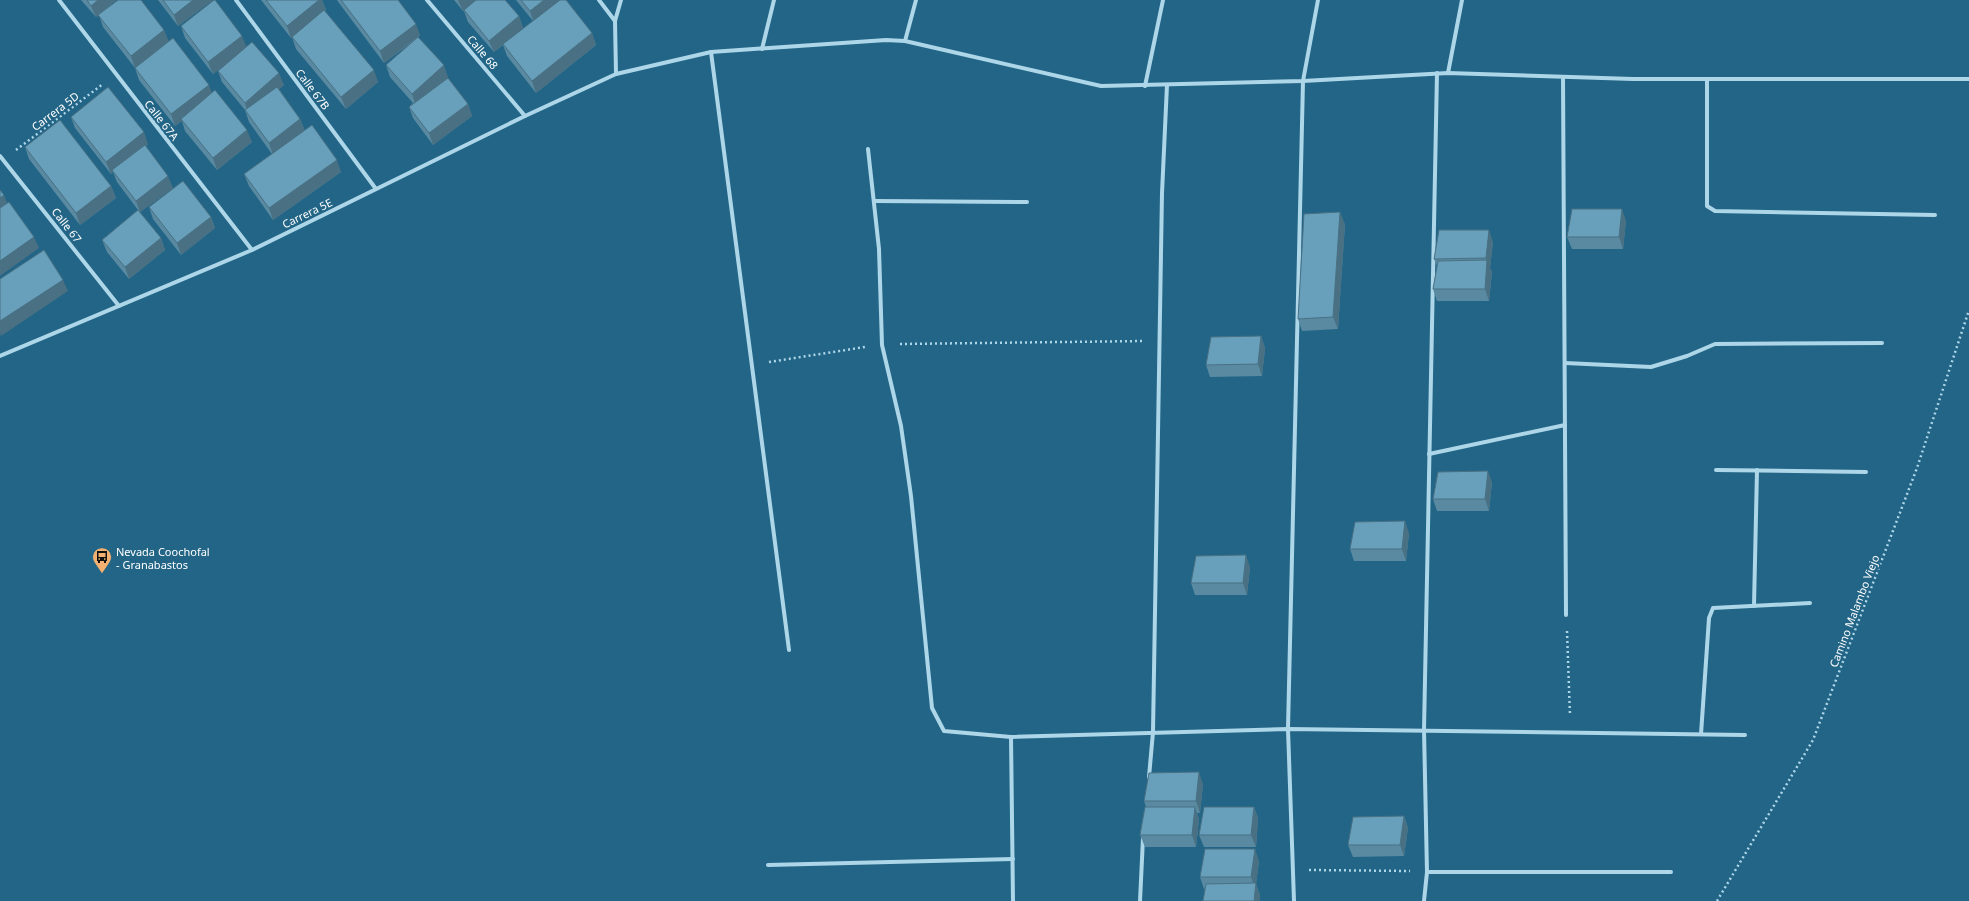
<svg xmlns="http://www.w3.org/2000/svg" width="1969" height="901" font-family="'Noto Sans',sans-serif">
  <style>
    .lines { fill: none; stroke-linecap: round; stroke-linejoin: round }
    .path { stroke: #add6e9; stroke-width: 2.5; stroke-dasharray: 2 3; stroke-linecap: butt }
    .street { stroke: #add6e9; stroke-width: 4 }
    .wall { fill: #598aa1 }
    .shaded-wall { fill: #497083 }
    .building { fill: #68a0bb; stroke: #497083 }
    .labels { text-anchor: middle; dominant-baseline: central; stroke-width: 4; stroke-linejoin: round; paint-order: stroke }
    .street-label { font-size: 11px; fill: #fff; stroke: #236586 }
    .poi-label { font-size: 11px; fill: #fff; stroke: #236586; text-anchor: start }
  </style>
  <rect width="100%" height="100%" fill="#236586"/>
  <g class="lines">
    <g class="path">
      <path d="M16,150l87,-66"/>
      <path d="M900,344l243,-3"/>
      <path d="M769,362l96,-15"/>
      <path d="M1567,631l3,85"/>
      <path d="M1309,870l101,1"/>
      <path d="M1717,901l96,-161 104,-272 52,-158"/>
    </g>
    <g class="street">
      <path d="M59,0l193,250"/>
      <path d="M236,0l140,189"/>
      <path d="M427,0l98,116"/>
      <path d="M599,0l16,21"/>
      <path d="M905,41l11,-41"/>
      <path d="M762,49l12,-49"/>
      <path d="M711,52l78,598"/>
      <path d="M1448,73l14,-73"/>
      <path d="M616,74l-1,-53 6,-21"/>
      <path d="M1563,77l3,538"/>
      <path d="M1707,80v126l8,5 220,4"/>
      <path d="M1145,86l18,-86"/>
      <path d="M868,149l11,100 3,96 19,81 10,70 21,212 12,23 67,6 277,-8 457,6"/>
      <path d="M0,156l119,150"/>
      <path d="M874,201l153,1"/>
      <path d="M0,356l252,-106 273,-134 91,-42 95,-22 175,-12 19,1 196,45 202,-5 145,-8 185,6h336"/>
      <path d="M1565,363l86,4 36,-11 28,-12 167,-1"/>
      <path d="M1429,454l136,-29"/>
      <path d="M1716,470l150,2"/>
      <path d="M1754,606l3,-136"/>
      <path d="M1701,734l8,-116 4,-10 97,-5"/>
      <path d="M1011,737l2,164"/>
      <path d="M1149,777l4,-45 9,-539 5,-108"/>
      <path d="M768,865l245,-6"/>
      <path d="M1427,872h244"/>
      <path d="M1140,901l3,-63"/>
      <path d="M1294,901l-6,-172 15,-648 15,-81"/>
      <path d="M1424,901l3,-29 -3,-142 13,-657"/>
    </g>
  </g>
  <g class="wall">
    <path d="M81,0h35l-17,15 65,15 4,11 44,52 40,49 -35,28 -32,-39 -3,-10 -7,5 -36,-46 -4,-12 -32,-41 -4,-12 -3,2z"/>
    <path d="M158,0h55l-35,26z"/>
    <path d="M261,0h61l4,10 -1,1 53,71 -32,27 -50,-60 -4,-12 -1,1z"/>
    <path d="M337,0h61l22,35 -2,2 30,40 -2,1 22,26 4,12 -39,29 -20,-27 -4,-11 4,-4 -23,-26 -4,-12 29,-25 -31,23 -45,-60z"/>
    <path d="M454,0h51l14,16 4,12 -16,13 26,-20 -17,-21h50l26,33 4,12 -60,48 -29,-37 -4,-11 -9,7 -26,-30 -4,-11h-1z"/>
    <path d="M181,26l65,20 38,39 -5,4 21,30 5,12 36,41 -68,48 -24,-34 -5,-12 28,-20 -23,-32 -4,-12 -23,-28 -4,-11 10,-9 -15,12 -28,-36z"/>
    <path d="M71,117l77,27 -2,2 27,42 -33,24 21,26 4,12 -36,29 -22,-27 -5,-12 36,-30 -21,-28 -4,-10 -2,2 -36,-46z"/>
    <path d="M25,147l86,39 5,12 -36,27 -51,-66z"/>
    <path d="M149,207l62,10 4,11 -34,27 -28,-36z"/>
    <path d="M1626,221l-3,28h-51l-5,-12z"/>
    <path d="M1345,224l-7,105 -36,2 -4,-12z"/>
    <path d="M1493,242l-3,26 2,4 -3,29h-52l-4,-12 4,-23 -3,-7z"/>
    <path d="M1261,336l4,12 -3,28 -52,1 -4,-12z"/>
    <path d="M1492,482l-3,29h-52l-4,-12z"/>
    <path d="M1409,533l-3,28h-52l-4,-12z"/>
    <path d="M1250,567l-3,28h-52l-4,-12z"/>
    <path d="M1203,784l-3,29h-3l2,6 -3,28h-51l-5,-12 6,-28 -2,-6z"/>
    <path d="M1254,807l4,11 -2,29h-52l-5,-12z"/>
    <path d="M1404,816l4,12 -4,28 -51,1 -5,-12z"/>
    <path d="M1259,861l-3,23 4,11v6h-57l2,-12h-1l-4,-12z"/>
  </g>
  <g class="shaded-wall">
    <path d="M98,0h18l-20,17 -5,-11z"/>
    <path d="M193,0h20l-35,26 -4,-11z"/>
    <path d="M319,0h3l4,10 -35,28 -4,-12z"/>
    <path d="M458,0h19l-14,11z"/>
    <path d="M544,0h20l-30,23 -4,-12z"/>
    <path d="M519,16l4,12 -29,24 -5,-11z"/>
    <path d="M416,24l4,11 -36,28 -4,-12z"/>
    <path d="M164,30l5,12 -34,26 -4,-12z"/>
    <path d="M592,33l4,12 -60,48 -4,-12z"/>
    <path d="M242,36l5,12 -34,26 -5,-12z"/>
    <path d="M444,65l4,12 -32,29 -4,-12z"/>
    <path d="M374,70l4,12 -32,27 -5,-12z"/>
    <path d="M279,73l5,12 -35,30 -4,-12z"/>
    <path d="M209,85l4,11 -32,23 1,2 -7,5 -4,-12z"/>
    <path d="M468,104l4,12 -39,29 -4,-12z"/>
    <path d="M300,119l5,12 -32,24 -4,-12z"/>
    <path d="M247,130l5,12 -35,28 -4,-12z"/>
    <path d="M144,132l4,12 -34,28 -2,-2 1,2 -2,2 -5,-12z"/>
    <path d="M337,160l4,12 -68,48 -4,-12z"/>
    <path d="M168,176l5,12 -33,24 -4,-11z"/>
    <path d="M111,186l5,12 -36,27 -4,-12z"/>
    <path d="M4,195l5,12 -9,7v-16z"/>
    <path d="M1622,209l4,12 -3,28 -4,-12z"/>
    <path d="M1340,212l5,12 -7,105 -5,-12z"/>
    <path d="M211,217l4,11 -34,27 -4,-12z"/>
    <path d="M1489,230l4,12 -3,26 2,4 -3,29 -4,-12 2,-27 -1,-4z"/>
    <path d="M34,237l5,11 -39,28v-15z"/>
    <path d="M161,238l4,12 -36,29 -4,-12z"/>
    <path d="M63,280l5,11 -67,45 -1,-3v-12z"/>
    <path d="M1261,336l4,12 -3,28 -4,-12z"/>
    <path d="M1488,471l4,11 -3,29 -4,-12z"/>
    <path d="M1405,521l4,12 -3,28 -4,-12z"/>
    <path d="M1246,555l4,12 -3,28 -4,-12z"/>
    <path d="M1199,772l4,12 -3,29 -4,-12z"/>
    <path d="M1195,807l4,12 -3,28 -4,-12z"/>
    <path d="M1254,807l4,11 -2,29 -5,-12z"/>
    <path d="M1404,816l4,12 -4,28 -4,-11z"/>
    <path d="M1255,849l4,12 -3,23 4,11v6h-6l1,-13 -4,-11z"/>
  </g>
  <g class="building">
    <path d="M87,0h11l-7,6z"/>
    <path d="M118,0h23l23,30 -33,26 -33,-41z"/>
    <path d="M163,0h30l-19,15z"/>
    <path d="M214,0h1l27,36 -34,26 -27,-36z"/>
    <path d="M266,0h53l-32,26z"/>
    <path d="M341,0h57l18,24 -36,27z"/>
    <path d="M476,0h29l14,16 -30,25 -25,-31z"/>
    <path d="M521,0h23l-14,11z"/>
    <path d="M560,0h6l26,33 -60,48 -29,-37z"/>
    <path d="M324,10l50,60 -33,27 -49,-60z"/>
    <path d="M418,37l26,28 -32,29 -26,-29z"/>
    <path d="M173,38l36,47 -38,29 -36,-46z"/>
    <path d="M252,42l27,31 -34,30 -27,-32z"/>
    <path d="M448,78l20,26 -39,29 -20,-26z"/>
    <path d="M108,87l36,45 -38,30 -35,-45z"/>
    <path d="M277,87l23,32 -31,24 -24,-33z"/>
    <path d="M215,90l32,40 -34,28 -32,-39z"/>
    <path d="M60,120l51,66 -35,27 -51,-66z"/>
    <path d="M312,125l25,35 -68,48 -25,-34z"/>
    <path d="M145,145l23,31 -32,25 -24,-31z"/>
    <path d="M183,181l28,36 -34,26 -28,-36z"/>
    <path d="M0,190l4,5 -4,3z"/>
    <path d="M9,202l25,35 -34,24v-53z"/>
    <path d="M1572,209h50l-3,28h-52z"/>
    <path d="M138,210l23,28 -36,29 -23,-27z"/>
    <path d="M1340,212l-7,105 -35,2 6,-105z"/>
    <path d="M1439,230h50l-3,28 -52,1z"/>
    <path d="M44,250l19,30 -63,41v-42z"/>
    <path d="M1487,260l-2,29h-52l5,-28z"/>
    <path d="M1261,336l-3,28 -52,1 5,-28z"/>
    <path d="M1488,471l-3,28h-52l5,-27z"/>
    <path d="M1405,521l-3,28h-52l5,-27z"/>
    <path d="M1246,555l-3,28h-52l5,-27z"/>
    <path d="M1199,772l-3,29h-52l5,-28z"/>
    <path d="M1145,807h50l-3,28h-52z"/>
    <path d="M1204,807h50l-3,28h-52z"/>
    <path d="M1404,816l-4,29h-52l5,-28z"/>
    <path d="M1205,849h50l-4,28h-51z"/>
    <path d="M1256,883l-2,18h-51l3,-17z"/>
  </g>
  <defs>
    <g id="bus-pin" transform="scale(1)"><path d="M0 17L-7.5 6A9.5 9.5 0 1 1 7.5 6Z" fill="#f4b070" stroke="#236586"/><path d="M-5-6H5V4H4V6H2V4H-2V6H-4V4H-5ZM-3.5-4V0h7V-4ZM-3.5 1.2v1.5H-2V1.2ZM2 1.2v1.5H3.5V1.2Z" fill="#111"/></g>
  </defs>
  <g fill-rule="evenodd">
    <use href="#bus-pin" x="102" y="557"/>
  </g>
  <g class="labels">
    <g class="street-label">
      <text transform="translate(483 52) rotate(50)">Calle 68</text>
      <text transform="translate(313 89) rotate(53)">Calle 67B</text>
      <text transform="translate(55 111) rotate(-37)">Carrera 5D</text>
      <text transform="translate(162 120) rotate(52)">Calle 67A</text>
      <text transform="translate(307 213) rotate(-26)">Carrera 5E</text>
      <text transform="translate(67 225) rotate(52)">Calle 67</text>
      <text transform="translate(1854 611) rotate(-69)">Camino Malambo Viejo</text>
    </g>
    <g class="poi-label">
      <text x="116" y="551">Nevada Coochofal<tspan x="116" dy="13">- Granabastos</tspan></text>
    </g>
  </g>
</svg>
